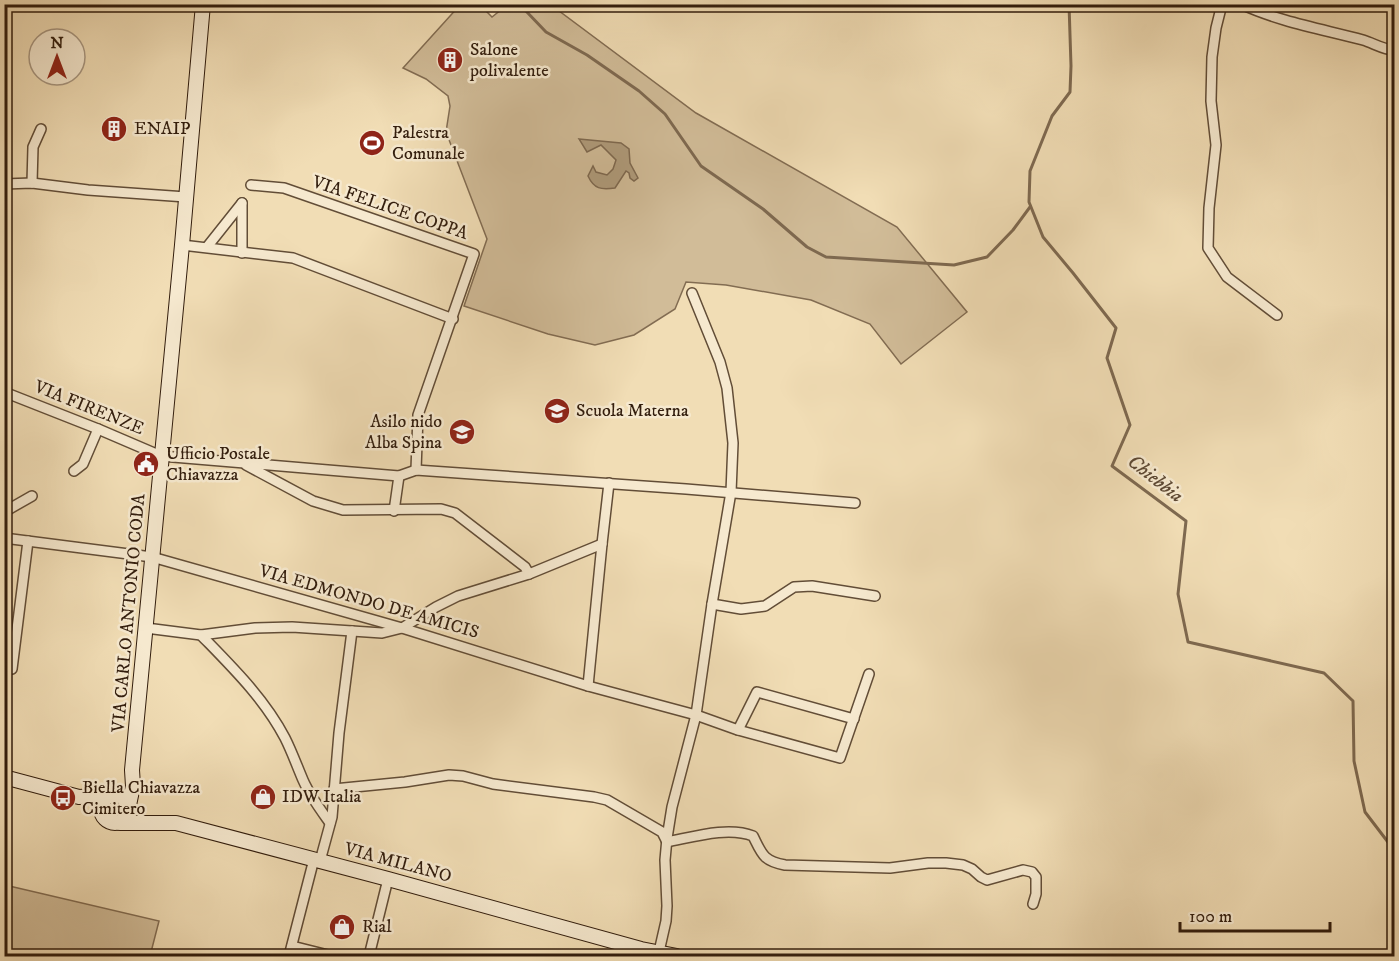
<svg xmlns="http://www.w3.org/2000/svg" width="1399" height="961" font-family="'IM FELL DW Pica',serif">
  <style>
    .green { fill: #d1bc98; stroke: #826c52; stroke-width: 1.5 }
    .water { fill: #b09c7c; stroke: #7e6950; stroke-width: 1.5 }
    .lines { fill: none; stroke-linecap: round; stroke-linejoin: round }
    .stream { stroke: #7e6950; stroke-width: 3 }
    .street-casing { stroke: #624d37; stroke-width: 12 }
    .secondary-casing { stroke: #321d0d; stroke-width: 16 }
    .street { stroke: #f6e9cf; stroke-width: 9 }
    .secondary { stroke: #f6e9cf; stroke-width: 14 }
    .labels { text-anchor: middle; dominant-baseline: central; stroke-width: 5; stroke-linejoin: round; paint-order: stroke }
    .poi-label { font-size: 18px; fill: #321d0d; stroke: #f6e9cf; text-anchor: start }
    .street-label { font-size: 18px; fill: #321d0d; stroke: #f6e9cf }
    .water-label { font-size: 20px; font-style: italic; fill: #5e4934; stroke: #f6e9cf }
  </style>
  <rect width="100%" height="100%" fill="#f1ddb5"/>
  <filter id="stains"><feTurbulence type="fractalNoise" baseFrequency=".00333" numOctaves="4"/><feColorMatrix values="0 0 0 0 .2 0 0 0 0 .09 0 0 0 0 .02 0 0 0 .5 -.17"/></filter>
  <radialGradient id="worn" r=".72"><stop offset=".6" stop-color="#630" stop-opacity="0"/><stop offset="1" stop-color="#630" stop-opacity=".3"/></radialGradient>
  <g class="green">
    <path d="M460,5h20l12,12 15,-12h44l145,108 201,114 70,85 -66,52 -31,-40 -59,-24 -85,-15 -40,-3 -11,27 -41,26 -39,10 -47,-11 -84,-28 23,-67 -41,-107 4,-26 -2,-10 -22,-17 -23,-11z"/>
    <path d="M5,885l154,36 -9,35h-145z"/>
  </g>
  <path class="water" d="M579,139l42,4 8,6 1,14 8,15 -4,3 -4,-3 -1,-5 -3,-2 -11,17c-14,2 -21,1 -27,-12l5,-10 3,6 11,3 6,-6 3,-9 -15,-15 -14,7z"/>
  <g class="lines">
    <g class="stream">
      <path d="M522,4l3,6 21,22 41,23 52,36 26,23 36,52 62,43 44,38 19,10 128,8 33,-8 26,-27 17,-23"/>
      <path d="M1069,4l2,62 -1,26 -18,24 -22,55 -1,31 14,35 30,36 43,55 -9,30 23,67 -18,41 74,55 -8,73 10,48 136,31 29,28 1,60 11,51 29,38"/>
    </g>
    <g class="street-casing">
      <g id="street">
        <path d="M1222,4l-6,24 -4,29 -1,44 5,44 -7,63 -1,40 19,29 50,38"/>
        <path d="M1241,4c39,18 81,25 122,36 10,3 21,10 31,10"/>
        <path d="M32,183l1,-36 8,-18"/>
        <path d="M4,184l28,-1 56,7 98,7"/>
        <path d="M251,185l33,3 190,66 -56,161 -2,55"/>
        <path d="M242,203v50"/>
        <path d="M182,245l111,13 160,61"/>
        <path d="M207,247l35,-44"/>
        <path d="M4,392l94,37 63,27 238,20 17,-6 270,19 169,14"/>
        <path d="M246,465l67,36 30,9 98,-1 14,4 70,54 4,7"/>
        <path d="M74,471l9,-7 15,-35"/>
        <path d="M394,511l5,-35"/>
        <path d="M4,512l28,-16"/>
        <path d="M4,538l148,19 250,71 186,58 108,29 42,15 102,28 29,-84"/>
        <path d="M712,604l29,5 24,-3 29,-19 18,-1 63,10"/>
        <path d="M146,628l55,7 54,-7 37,-1 90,6 20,-5 34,-21 22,-11 71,-22 73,-30"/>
        <path d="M201,635c31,32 63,63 84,103 7,14 12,28 18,42 7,16 17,29 27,43"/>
        <path d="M12,669l16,-128"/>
        <path d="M588,686l14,-142 7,-61"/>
        <path d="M738,730l19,-38 97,27"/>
        <path d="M334,789l71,-7 44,-7 14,1 30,8 101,13 13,3 55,32 5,10c26,-5 61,-16 86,-6 9,18 10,25 32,29l105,3 38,-5h18l17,2 9,4 9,8 6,3 36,-10 9,2 4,5v17l-3,10"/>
        <path d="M320,861l12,-44 7,-84 13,-102"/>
        <path d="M292,946l40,10"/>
        <path d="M289,956l25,-97"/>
        <path d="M369,956l19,-77"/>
        <path d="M658,956l8,-35 1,-15 -2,-46 2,-22 5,-31 24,-92 16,-111 19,-112 2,-49 -6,-55 -7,-26 -28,-69"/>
      </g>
    </g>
    <g class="secondary-casing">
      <g id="secondary">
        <path d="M4,777l75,20 32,-2"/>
        <circle cx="115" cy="809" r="14"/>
        <path d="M129,805l4,-19 -1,-16 50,-525 21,-241"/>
        <path d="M120,823h56l212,56 253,70 36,7"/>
      </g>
    </g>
    <use href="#street" class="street"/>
    <use href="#secondary" class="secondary"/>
  </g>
  <defs>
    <g id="building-disc" transform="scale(1.35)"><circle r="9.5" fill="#8f2418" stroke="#f6e9cf"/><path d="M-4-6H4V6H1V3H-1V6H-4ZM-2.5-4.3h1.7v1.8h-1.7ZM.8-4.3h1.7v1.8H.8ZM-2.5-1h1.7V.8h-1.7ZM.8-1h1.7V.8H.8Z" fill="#fff"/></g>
    <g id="stadium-disc" transform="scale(1.35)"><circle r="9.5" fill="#8f2418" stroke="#f6e9cf"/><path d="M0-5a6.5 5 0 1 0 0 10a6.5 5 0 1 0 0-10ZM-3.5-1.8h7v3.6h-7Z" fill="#fff"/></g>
    <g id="school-disc" transform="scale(1.35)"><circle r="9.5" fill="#8f2418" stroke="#f6e9cf"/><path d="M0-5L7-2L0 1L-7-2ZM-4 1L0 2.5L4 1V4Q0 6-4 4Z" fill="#fff"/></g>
    <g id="civic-disc" transform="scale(1.35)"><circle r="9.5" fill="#8f2418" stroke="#f6e9cf"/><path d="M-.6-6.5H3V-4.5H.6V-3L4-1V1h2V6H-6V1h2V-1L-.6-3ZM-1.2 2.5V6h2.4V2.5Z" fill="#fff"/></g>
    <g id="shop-disc" transform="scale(1.35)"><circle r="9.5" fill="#8f2418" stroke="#f6e9cf"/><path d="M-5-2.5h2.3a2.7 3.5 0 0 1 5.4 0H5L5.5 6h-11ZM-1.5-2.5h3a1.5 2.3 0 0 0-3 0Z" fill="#fff"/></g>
    <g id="bus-disc" transform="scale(1.35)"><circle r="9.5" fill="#8f2418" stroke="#f6e9cf"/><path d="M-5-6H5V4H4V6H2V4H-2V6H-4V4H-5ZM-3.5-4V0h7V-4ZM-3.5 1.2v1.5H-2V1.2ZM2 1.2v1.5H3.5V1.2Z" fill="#fff"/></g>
  </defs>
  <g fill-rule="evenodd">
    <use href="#building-disc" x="450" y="60"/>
    <use href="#building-disc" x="114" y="129"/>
    <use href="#stadium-disc" x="372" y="143"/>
    <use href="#school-disc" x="557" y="411"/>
    <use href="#school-disc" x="462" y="432"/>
    <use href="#civic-disc" x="146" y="464"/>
    <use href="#shop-disc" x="263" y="797"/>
    <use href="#bus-disc" x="63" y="798"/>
    <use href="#shop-disc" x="342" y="927"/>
  </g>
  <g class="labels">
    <g class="poi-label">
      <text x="470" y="50">Salone<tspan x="470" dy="21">polivalente</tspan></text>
      <text x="134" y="129">ENAIP</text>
      <text x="392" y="133">Palestra<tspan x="392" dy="21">Comunale</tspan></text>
      <text x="576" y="411">Scuola Materna</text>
      <text x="442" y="422" text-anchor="end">Asilo nido<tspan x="442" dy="21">Alba Spina</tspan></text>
      <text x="166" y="454">Ufficio Postale<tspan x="166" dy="21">Chiavazza</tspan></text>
      <text x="82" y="788">Biella Chiavazza<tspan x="82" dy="21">Cimitero</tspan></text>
      <text x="282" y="797">IDW Italia</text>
      <text x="362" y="927">Rial</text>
    </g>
    <g class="street-label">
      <text transform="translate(390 208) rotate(19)">VIA FELICE COPPA</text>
      <text transform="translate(89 408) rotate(22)">VIA FIRENZE</text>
      <text transform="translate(369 602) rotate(16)">VIA EDMONDO DE AMICIS</text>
      <text transform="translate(129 613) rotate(-85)">VIA CARLO ANTONIO CODA</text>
      <text transform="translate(398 863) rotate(15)">VIA MILANO</text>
    </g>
    <g class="water-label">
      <text transform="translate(1155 479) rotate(38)">Chiebbia</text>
    </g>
  </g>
  <rect width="1399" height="961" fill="none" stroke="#f1ddb5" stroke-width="24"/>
  <rect x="6" y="6" width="1387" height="949" fill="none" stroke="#321d0d" stroke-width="3"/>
  <rect x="12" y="12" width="1375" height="937" fill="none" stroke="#321d0d" stroke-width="1.5"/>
  <g transform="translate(57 57)"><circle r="28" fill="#f6e9cf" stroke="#a89781" stroke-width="1.5"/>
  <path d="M0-4.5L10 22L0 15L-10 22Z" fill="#8f2418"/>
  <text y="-9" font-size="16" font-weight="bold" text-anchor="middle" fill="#321d0d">N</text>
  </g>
  <path d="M1180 922v9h150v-9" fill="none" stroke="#321d0d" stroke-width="3"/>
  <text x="1189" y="922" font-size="18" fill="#321d0d" stroke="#f6e9cf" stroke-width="4.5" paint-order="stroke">100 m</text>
  <rect width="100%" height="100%" filter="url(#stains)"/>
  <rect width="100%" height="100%" fill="url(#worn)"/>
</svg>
